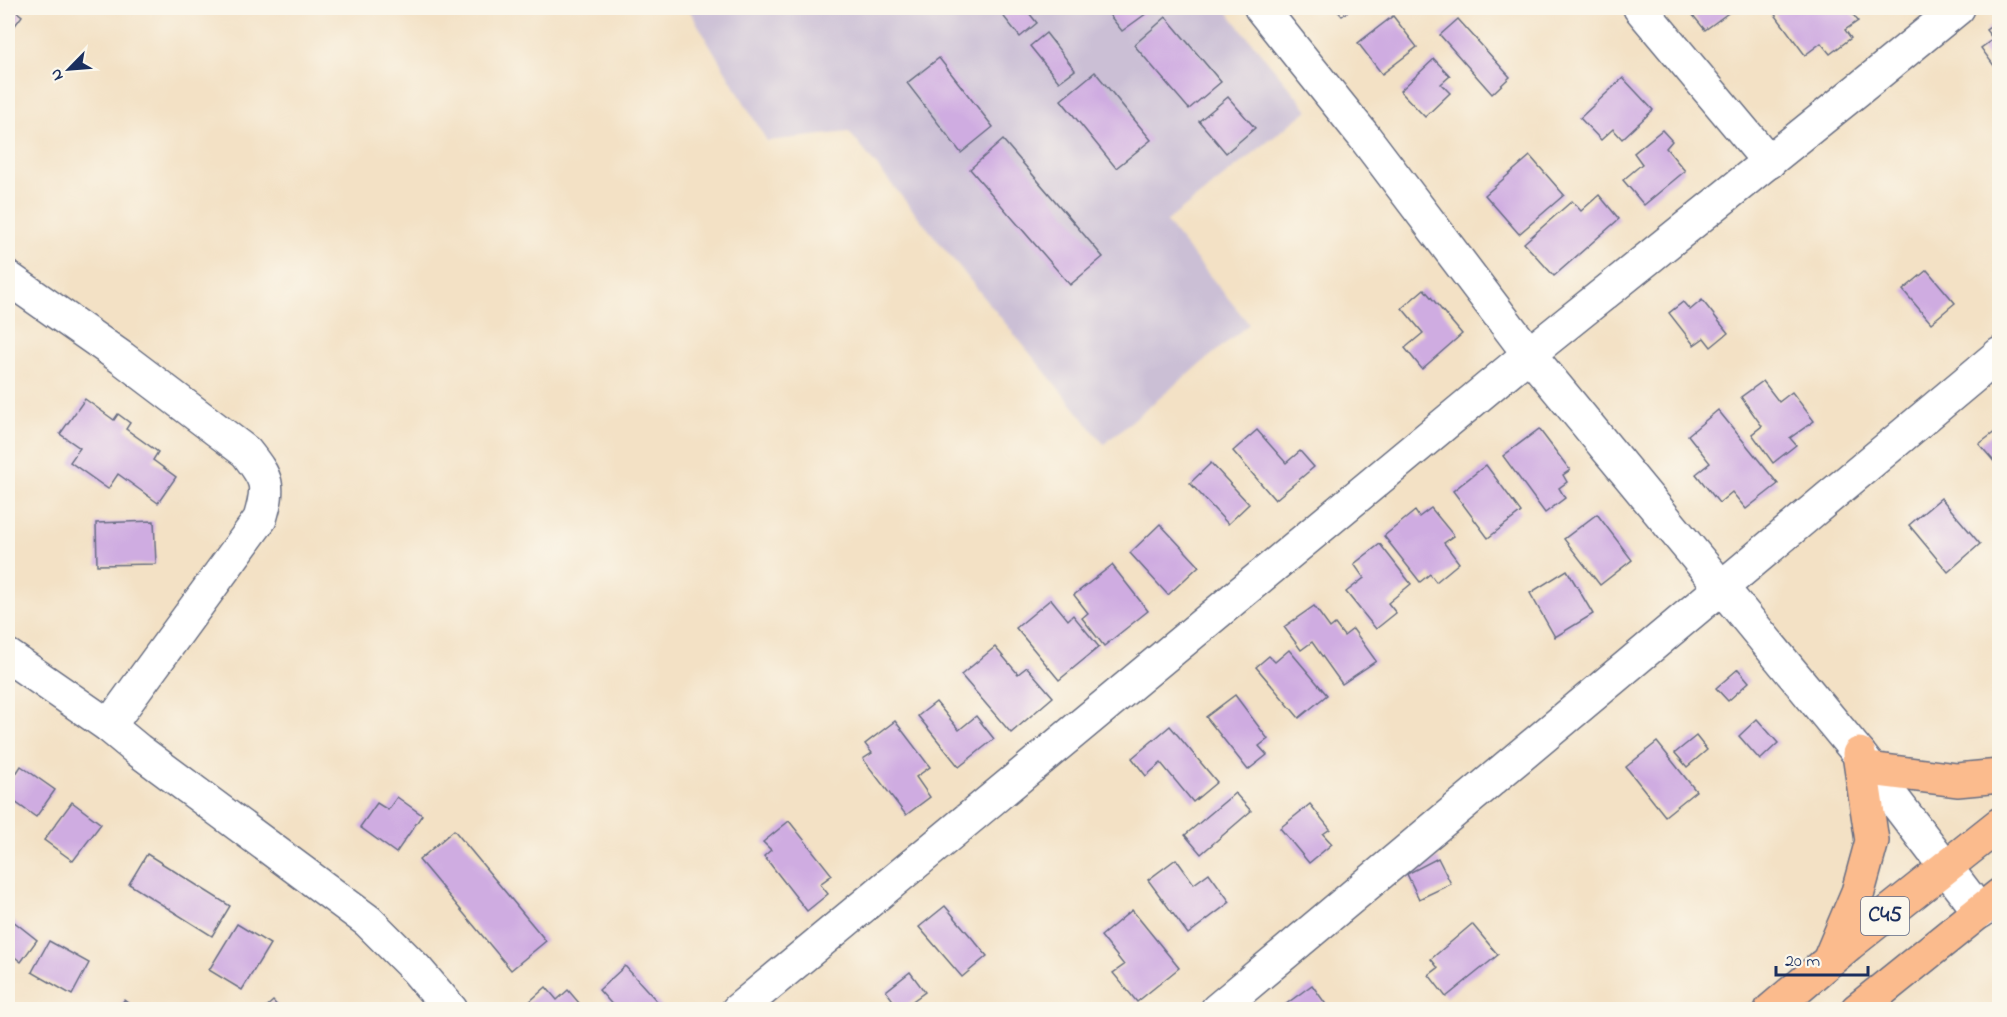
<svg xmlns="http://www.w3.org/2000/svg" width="2007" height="1017" font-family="'Indie Flower',sans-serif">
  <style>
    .industrial { fill: #cbbfd5 }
    .building { fill: #cface1 }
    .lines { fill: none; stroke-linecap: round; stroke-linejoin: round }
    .minor-casing { stroke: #676d82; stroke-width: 36 }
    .major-casing { stroke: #676d82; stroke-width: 36 }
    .minor { stroke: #fff; stroke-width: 33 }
    .major { stroke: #fbbb8d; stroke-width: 33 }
    .labels { text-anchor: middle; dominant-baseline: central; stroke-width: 5; stroke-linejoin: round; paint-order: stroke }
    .shield { fill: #fbf7ec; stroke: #5e6b89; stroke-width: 1.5 }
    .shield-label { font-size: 22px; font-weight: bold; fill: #1b2f5e }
  </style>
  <rect width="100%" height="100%" fill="#fbf7ec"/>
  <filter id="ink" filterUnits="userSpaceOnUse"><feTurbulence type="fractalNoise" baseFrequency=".0167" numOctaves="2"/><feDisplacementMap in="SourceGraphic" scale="12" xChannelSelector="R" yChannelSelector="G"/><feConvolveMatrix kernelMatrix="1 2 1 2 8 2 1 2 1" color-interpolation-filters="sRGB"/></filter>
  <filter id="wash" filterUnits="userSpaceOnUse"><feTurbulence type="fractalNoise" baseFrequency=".008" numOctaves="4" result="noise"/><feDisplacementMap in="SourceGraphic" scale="24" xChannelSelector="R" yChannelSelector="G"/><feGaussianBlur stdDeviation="1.35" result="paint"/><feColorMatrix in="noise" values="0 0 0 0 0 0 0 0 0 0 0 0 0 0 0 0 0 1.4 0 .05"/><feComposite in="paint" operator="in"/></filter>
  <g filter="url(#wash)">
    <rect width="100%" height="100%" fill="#f3e1c5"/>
    <path class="industrial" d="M688,8h536l84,102 -142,112 83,102 -145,120 -255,-312 -82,9z"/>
    <g id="blocks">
      <g class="building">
        <path d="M8,8h4l10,8 -14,19z"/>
        <path d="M997,8h28l12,15 -17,14z"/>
        <path d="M1113,8h41l-32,23 -15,-19z"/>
        <path d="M1335,8h17l-10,8z"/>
        <path d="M1687,8h48l-30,22z"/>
        <path d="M1773,8h75l10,13 -13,9 6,8 -21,16 -9,-11 -16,12 -34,-46z"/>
        <path d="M1393,16l24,31 -35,27 -24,-31z"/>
        <path d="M1166,17l55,65 -32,27 -55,-64z"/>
        <path d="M1458,19l52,58 -18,17 -52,-59z"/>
        <path d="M2000,20v54l-19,-26 12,-9 -7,-9z"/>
        <path d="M1046,33l29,37 -16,12 -29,-36z"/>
        <path d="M939,58l54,69 -32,26 -54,-70z"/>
        <path d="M1434,59l16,17 -9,8 9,9 -25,24 -25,-26z"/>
        <path d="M1095,72l56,68 -35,28 -55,-68z"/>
        <path d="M1623,78l30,32 -31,29 -9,-10 -12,11 -21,-22z"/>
        <path d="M1228,97l27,31 -29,25 -27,-32z"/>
        <path d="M1662,130l10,11 -6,7 19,23 -41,34 -21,-25 19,-16 -8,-11z"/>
        <path d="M1003,140l100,117 -33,28 -100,-116z"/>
        <path d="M1530,156l34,39 -45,39 -34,-39z"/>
        <path d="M1599,195l20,24 -65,57 -30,-33 48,-42 9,10z"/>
        <path d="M1927,270l28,33 -24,20 -28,-33z"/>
        <path d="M1424,289l38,45 -40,35 -17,-21 18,-15 -21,-25z"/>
        <path d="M1702,300l26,33 -17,14 -7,-9 -10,7 -25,-32 14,-11 7,8z"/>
        <path d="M1763,381l16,21 13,-10 22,29 -24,17 6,7 -23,18 -21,-29 10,-8 -21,-29z"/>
        <path d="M85,399l29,21 4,-6 12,9 -4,6 32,23 -5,8 23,17 -18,26 -40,-29 -10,15 -38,-27 10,-14 -20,-14z"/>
        <path d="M1718,410l60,74 -32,25 -14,-17 -13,11 -23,-29 14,-11 -22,-28z"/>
        <path d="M2000,428v37l-2,1 -19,-22z"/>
        <path d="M1539,429l31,41 -7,5 4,7 -8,6 6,10 -20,15 -42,-57z"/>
        <path d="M1257,430l29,33 14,-12 14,16 -39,33 -42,-49z"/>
        <path d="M1211,463l38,41 -21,20 -38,-41z"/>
        <path d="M1486,465l35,47 -33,26 -35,-47z"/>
        <path d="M1941,498l39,46 -32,28 -39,-47z"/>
        <path d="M1431,508l23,28 -10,7 15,20 -23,19 -6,-8 -10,8 -36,-46 31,-25 4,6z"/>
        <path d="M1597,514l35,46 -32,25 -36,-46z"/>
        <path d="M154,521l2,43 -59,1 -1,-42z"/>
        <path d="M1160,524l39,42 -31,29 -38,-42z"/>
        <path d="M1380,544l31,40 -23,19 8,10 -20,16 -30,-37 18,-14 -10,-14z"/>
        <path d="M1112,565l36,46 -44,35 -22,-28 6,-5 -14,-18z"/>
        <path d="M1567,570l26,44 -38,23 -25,-44z"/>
        <path d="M1051,599l17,21 5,-5 26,32 -40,33 -43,-52z"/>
        <path d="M1314,606l16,22 5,-4 9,12 9,-7 23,32 -34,23 -30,-42 -11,8 -17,-23z"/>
        <path d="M995,647l23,27 9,-7 26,30 -42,36 -50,-58z"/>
        <path d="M1289,650l38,45 -28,23 -43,-51 13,-11 6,6z"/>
        <path d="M1738,669l11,13 -21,19 -12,-13z"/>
        <path d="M1235,695l33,44 -9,7 8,9 -19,15 -42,-53z"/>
        <path d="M936,702l23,28 17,-14 18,23 -35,28 -41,-51z"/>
        <path d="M1757,719l21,24 -18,17 -21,-24z"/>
        <path d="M895,721l35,46 -14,10 14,20 -24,18 -43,-56 9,-6 -7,-9z"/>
        <path d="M1170,726l47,56 -24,20 -32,-39 -15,13 -14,-18z"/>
        <path d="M1696,736l11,14 -20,17 -12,-14z"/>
        <path d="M1657,742l39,49 -31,25 -39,-49z"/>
        <path d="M21,766l34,24 -19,27 -28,-20v-11z"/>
        <path d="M1235,793l16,18 -50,43 -16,-19z"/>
        <path d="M397,797l25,18 -26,38 -36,-26 17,-24 11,7z"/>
        <path d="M72,802l29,22 -28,37 -29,-21z"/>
        <path d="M1310,804l20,25 -7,5 9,10 -23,19 -29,-35z"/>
        <path d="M789,821l43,54 -12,9 8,10 -21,17 -43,-55 7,-6 -8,-8z"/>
        <path d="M454,830l92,111 -35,29 -92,-110z"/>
        <path d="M147,854l83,52 -18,30 -83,-52z"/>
        <path d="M1438,858l13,26 -32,15 -12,-25z"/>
        <path d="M1176,859l18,25 15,-11 21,29 -42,32 -40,-54z"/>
        <path d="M945,906l42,50 -25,21 -43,-50z"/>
        <path d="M1132,910l47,58 -42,34 -24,-29 11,-8 -23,-29z"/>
        <path d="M8,917l29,23 -16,22 -10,-8 -3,5z"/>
        <path d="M237,924l33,20 -28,46 -33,-20z"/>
        <path d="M1472,924l26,31 -52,42 -17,-22 9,-7 -7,-9z"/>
        <path d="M49,941l40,22 -17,32 -40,-23z"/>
        <path d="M625,966l40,44h-48l-18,-20z"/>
        <path d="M910,972l15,20 -25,18 -14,-19z"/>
        <path d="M1312,985l18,25h-52z"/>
        <path d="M546,987l11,13 11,-10 17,20h-65z"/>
        <path d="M124,1000l13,10h-20z"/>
        <path d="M273,1001l8,9h-18z"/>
      </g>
    </g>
  </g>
  <g filter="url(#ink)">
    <use href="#blocks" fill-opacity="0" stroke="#676d82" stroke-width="1.5"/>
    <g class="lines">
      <g class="minor-casing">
        <g id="minor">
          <path d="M1261,8l102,127 166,219 330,400 121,158"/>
          <path d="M1640,8l129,154"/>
          <path d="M8,278l114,80 124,94c22,28 24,33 14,67l-151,207"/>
          <path d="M8,656l101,70 29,24 230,171 48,48 35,41"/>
          <path d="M738,1010l791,-656 341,-274 88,-72"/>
          <path d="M1217,1010l783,-656"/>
        </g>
      </g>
      <g class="major-casing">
        <g id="major">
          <path d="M1869,769l88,11 43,-4"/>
          <path d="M1831,956l27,-64 14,-51 -13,-87"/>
          <path d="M1771,1010l78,-66 151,-120"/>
          <path d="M1857,1010l143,-115"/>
        </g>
      </g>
      <use href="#minor" class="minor"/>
      <use href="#major" class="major"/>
    </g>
  </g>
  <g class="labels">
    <rect class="shield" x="1861" y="897" width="48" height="38" rx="4.5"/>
    <g class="shield-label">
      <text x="1885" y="916">C45</text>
    </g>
  </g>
  <rect width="2007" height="1017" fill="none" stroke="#fbf7ec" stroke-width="30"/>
  <g transform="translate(69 69) rotate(245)" stroke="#fbf7ec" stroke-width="4.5" paint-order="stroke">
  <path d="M0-4.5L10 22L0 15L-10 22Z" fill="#1b2f5e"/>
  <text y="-9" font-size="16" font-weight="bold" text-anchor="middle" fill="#1b2f5e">N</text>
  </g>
  <path d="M1776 966v9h92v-9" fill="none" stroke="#1b2f5e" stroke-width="3"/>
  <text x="1785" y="966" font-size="18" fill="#1b2f5e" stroke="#fbf7ec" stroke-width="4.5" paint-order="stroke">20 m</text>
</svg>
